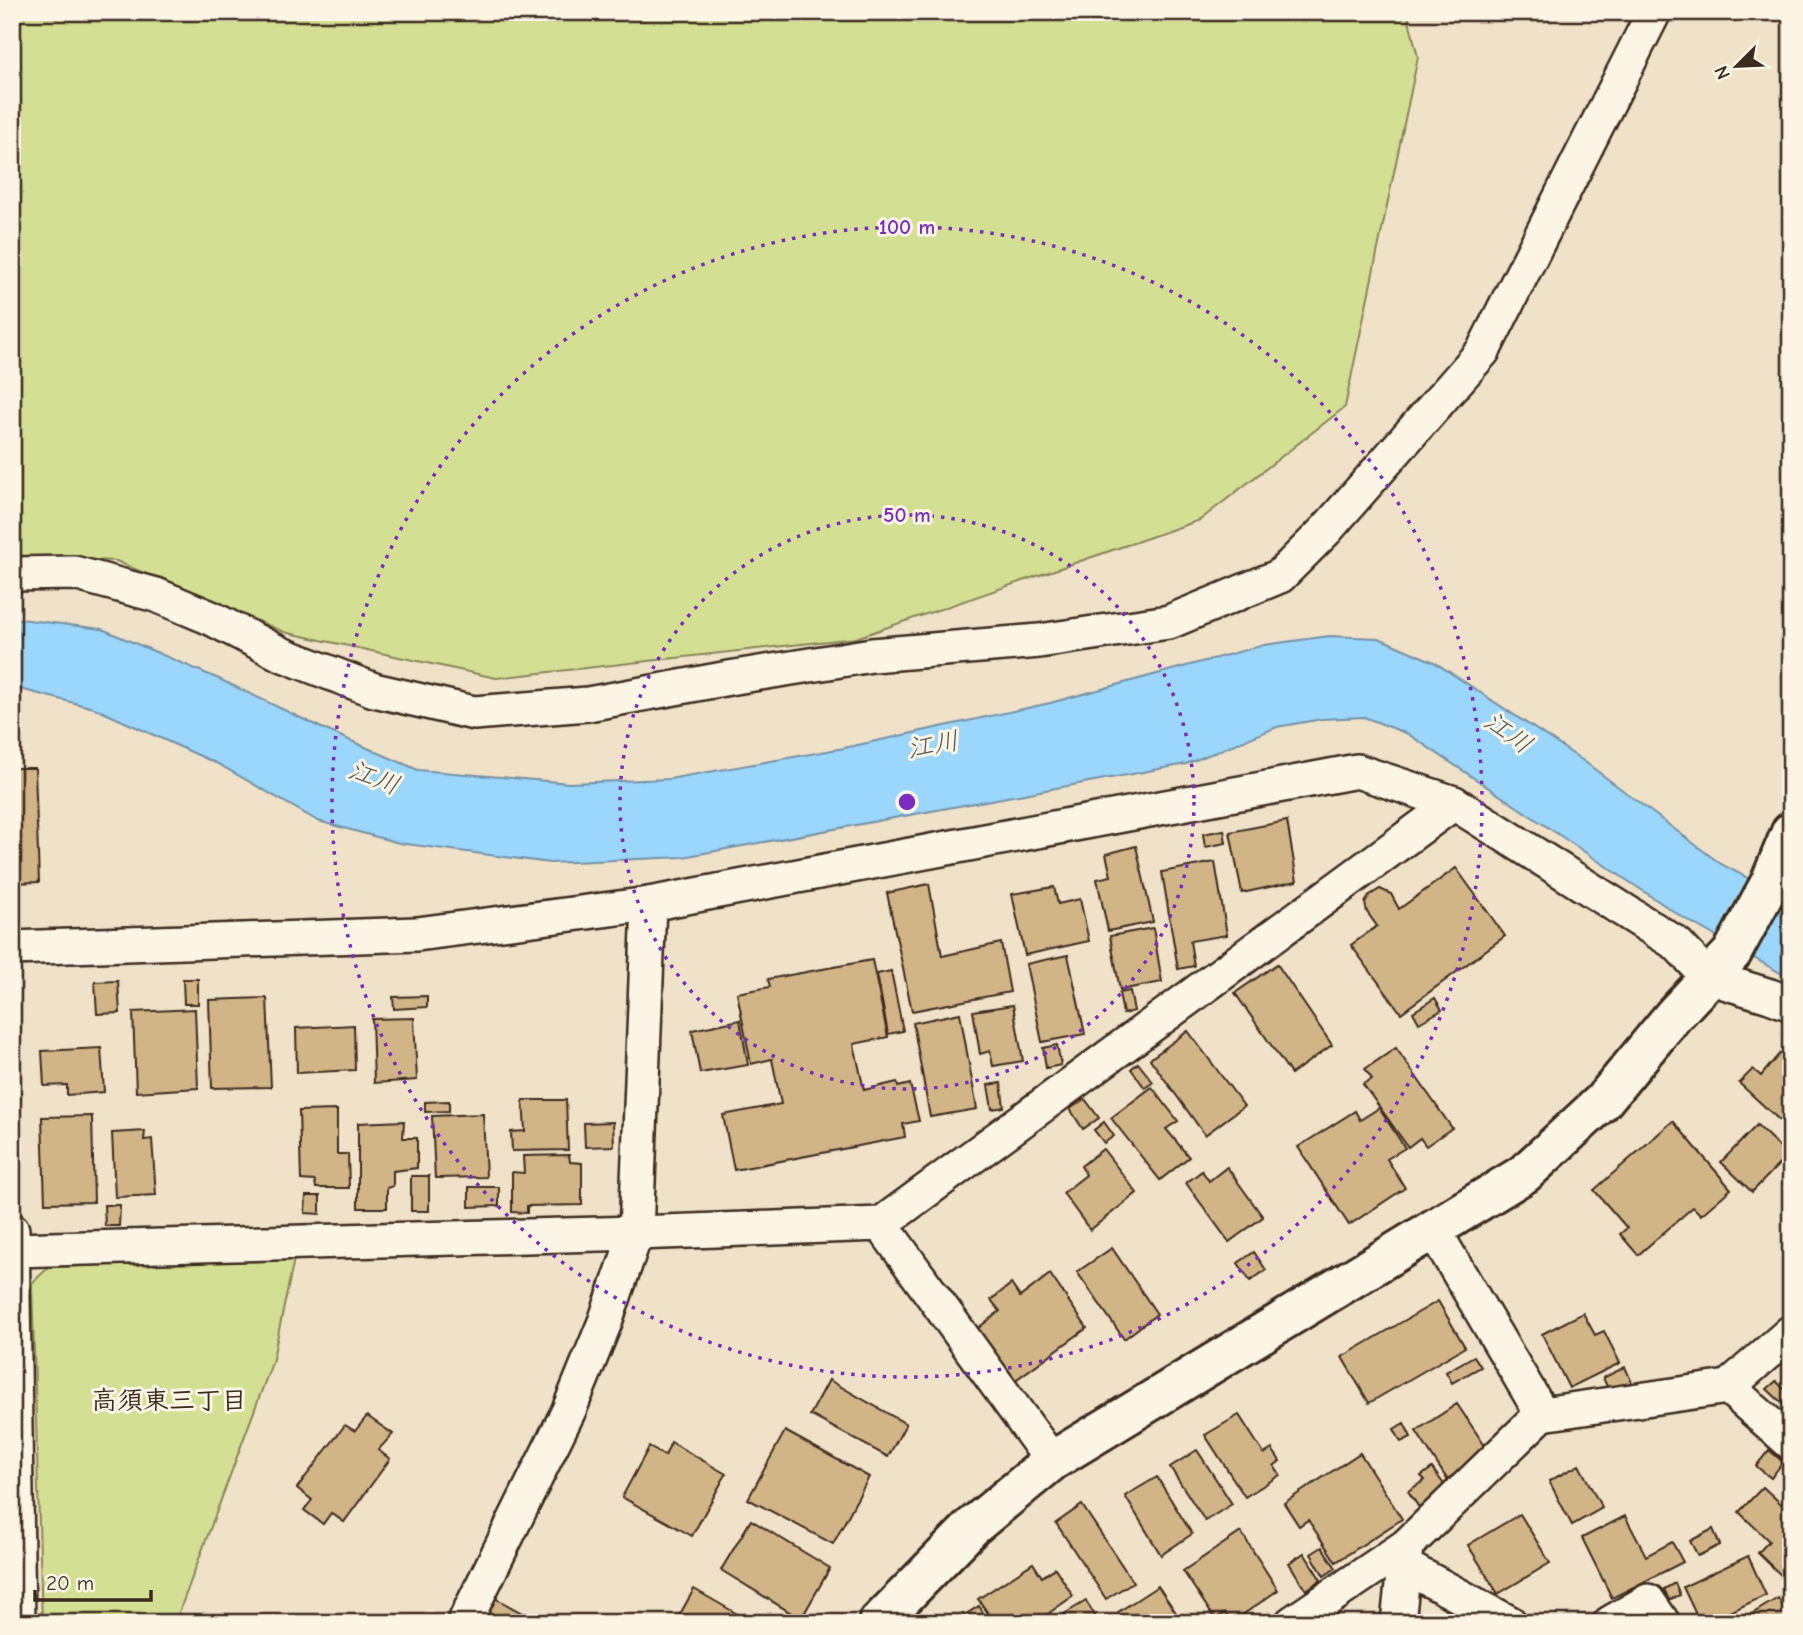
<svg xmlns="http://www.w3.org/2000/svg" width="1803" height="1635" font-family="'Comic Neue','Klee One',sans-serif">
  <style>
    .green { fill: #d3e093; stroke: #878558; stroke-width: 2 }
    .water { fill: #9bd6fc; stroke: #7591a3; stroke-width: 2 }
    .building { fill: #d2b587; stroke: #3b2a1e; stroke-width: 2 }
    .lines { fill: none; stroke-linecap: round; stroke-linejoin: round }
    .street-casing { stroke: #3b2a1e; stroke-width: 38 }
    .secondary-casing { stroke: #3b2a1e; stroke-width: 44 }
    .street { stroke: #fcf5e5; stroke-width: 33 }
    .secondary { stroke: #fcf5e5; stroke-width: 38 }
    .ring { fill: none; stroke: #7b2cbf; stroke-width: 3.5; stroke-dasharray: 3.5 7 }
    .labels { text-anchor: middle; dominant-baseline: central; stroke-width: 6; stroke-linejoin: round; paint-order: stroke }
    .water-label { font-size: 26px; font-style: italic; fill: #535556; stroke: #fcf5e5 }
    .neighbourhood-label { font-size: 26px; font-weight: bold; fill: #3b2a1e; stroke: #fcf5e5 }
    .centre { fill: #7b2cbf; stroke: #fcf5e5; stroke-width: 3.5 }
    .ring-label { font-size: 21px; text-anchor: middle; font-weight: bold; fill: #7b2cbf; stroke: #fcf5e5; stroke-width: 6; stroke-linejoin: round; paint-order: stroke }
  </style>
  <rect width="100%" height="100%" fill="#efe2c9"/>
  <filter id="ink" filterUnits="userSpaceOnUse"><feTurbulence type="fractalNoise" baseFrequency=".0143" numOctaves="2"/><feDisplacementMap in="SourceGraphic" scale="14" xChannelSelector="R" yChannelSelector="G"/><feConvolveMatrix kernelMatrix="1 2 1 2 8 2 1 2 1" color-interpolation-filters="sRGB"/></filter>
  <g filter="url(#ink)">
    <g class="green">
      <path d="M12,12h1395l11,45 -73,350 -145,113 -344,118 -360,40 -212,-46 -168,-71 -104,-5z"/>
      <path d="M294,1259l-22,104 -97,260h-133l-10,-340 17,-16z"/>
    </g>
    <path class="water" d="M12,618l90,11 117,50 107,51 92,40 151,13 100,-4 175,-31 206,-45 214,-58 65,-9 50,2 55,24 151,100 136,102 70,37v78l-109,-62 -274,-183 -44,-17 -42,2 -45,8 -91,37 -503,93 -133,6 -151,-20 -81,-22 -98,-56 -126,-57 -82,-21z"/>
    <g class="building">
      <path d="M12,768h23l4,114 -27,1z"/>
      <path d="M1287,821l10,60 -55,12 -12,-61z"/>
      <path d="M1224,830l2,13 -21,4 -2,-13z"/>
      <path d="M1136,846l17,76 -45,9 -11,-52 14,-3 -5,-22z"/>
      <path d="M1215,862l12,73 -37,6 4,25 -16,3 -16,-97z"/>
      <path d="M1456,868l49,68 -104,77 -50,-68 26,-19 -10,-14 -2,-9 5,-8 10,-6 11,5 8,15z"/>
      <path d="M929,884l13,72 59,-13 9,49 -98,19 -25,-118z"/>
      <path d="M1054,887l4,17 22,-5 9,42 -64,14 -13,-61z"/>
      <path d="M1153,928l9,54 -42,8 -10,-54z"/>
      <path d="M1068,955l17,79 -43,8 -16,-78z"/>
      <path d="M872,960l16,77 -34,7 10,46 33,-8 1,5 12,-3 9,37 -16,3 2,13 -171,33 -11,-55 58,-11 -9,-45 -21,5 -14,-71 33,-6 -2,-8z"/>
      <path d="M1277,964l55,81 -41,29 -56,-81z"/>
      <path d="M891,971l12,60 -15,3 -11,-60z"/>
      <path d="M183,979h15v25h-14z"/>
      <path d="M118,981l2,32 -23,1 -2,-32z"/>
      <path d="M1130,991l4,20 -11,3 -4,-21z"/>
      <path d="M427,996v11l-33,2 -1,-12z"/>
      <path d="M267,998l4,89 -59,1 -3,-88z"/>
      <path d="M1435,998l7,12 -23,13 -6,-11z"/>
      <path d="M1013,1005l10,56 -30,5 -3,-15 -10,3 -7,-43z"/>
      <path d="M195,1009l3,79 -62,4 -3,-80z"/>
      <path d="M960,1013l17,96 -47,8 -17,-94z"/>
      <path d="M414,1018l3,62 -43,3 -2,-64z"/>
      <path d="M740,1020l8,45 -48,8 -8,-43z"/>
      <path d="M354,1025l1,45 -58,3 -1,-45z"/>
      <path d="M1188,1031l56,75 -39,29 -55,-76z"/>
      <path d="M1057,1045l4,20 -15,3 -3,-20z"/>
      <path d="M101,1048l3,44 -37,3v-10l-23,1 -2,-35z"/>
      <path d="M1396,1048l56,80 -26,18 -6,-8 -12,9 -45,-63 9,-5 -7,-10z"/>
      <path d="M1780,1053l11,10v68l-52,-48 14,-14 8,7z"/>
      <path d="M1138,1063l15,19 -8,6 -14,-19z"/>
      <path d="M1001,1083l3,24 -12,2 -4,-24z"/>
      <path d="M1152,1087l26,34 -12,8 23,28 -29,23 -49,-62z"/>
      <path d="M1085,1099l14,19 -16,11 -13,-20z"/>
      <path d="M523,1100h43l2,50 -56,1 -1,-19 14,-1z"/>
      <path d="M449,1101v10l-24,1v-10z"/>
      <path d="M1379,1108l26,40 -18,11 18,29 -56,37 -51,-78 57,-36 5,9z"/>
      <path d="M337,1110v44h11l1,34h-33l-1,-7 -14,-1 -2,-69z"/>
      <path d="M483,1114l3,63 -51,1 -3,-62z"/>
      <path d="M92,1116l2,86 -49,1 -3,-86z"/>
      <path d="M404,1121l-1,17h14v30l-24,3v15l-6,2v20h-29v-85z"/>
      <path d="M1673,1121l58,68 -30,26 -8,-8 -55,48 -18,-21 7,-6 -33,-38z"/>
      <path d="M613,1122l1,24 -29,1 -1,-24z"/>
      <path d="M1104,1122l10,14 -10,7 -10,-13z"/>
      <path d="M1757,1125l31,30 -36,37 -31,-30z"/>
      <path d="M145,1131l-1,9 8,-1 4,56 -41,2 -3,-64z"/>
      <path d="M1103,1149l34,44 -47,37 -27,-37 23,-18 -5,-9z"/>
      <path d="M569,1155l1,7 12,1v42l-55,1v7l-15,-1v-40l12,1 -1,-17z"/>
      <path d="M1227,1167l36,50 -34,25 -43,-59 16,-12 7,10z"/>
      <rect x="411" y="1176" width="18" height="35"/>
      <path d="M469,1187h30v19l-30,1z"/>
      <path d="M306,1196h14v18l-15,-1z"/>
      <path d="M104,1205h16l-1,21h-14z"/>
      <path d="M1112,1248l45,66 -33,25 -47,-67z"/>
      <path d="M1254,1252l12,18 -16,11 -12,-18z"/>
      <path d="M1050,1274l37,54 -77,56 -37,-52 27,-21 -9,-11 20,-16 9,13z"/>
      <path d="M1438,1301l27,46 -96,56 -27,-46z"/>
      <path d="M1583,1313l12,22 9,-4 16,32 -51,25 -27,-54z"/>
      <path d="M1474,1356l7,11 -29,16 -6,-11z"/>
      <path d="M1625,1367l9,20 -22,10 -9,-19z"/>
      <path d="M829,1380l77,44 -18,33 -78,-42z"/>
      <path d="M1776,1381l15,15v4l-6,6 -18,-17z"/>
      <path d="M1457,1404l32,48 -42,27 -31,-48z"/>
      <path d="M1239,1415l25,39 8,-5 8,12 -6,5 6,9 -35,22 -40,-62z"/>
      <path d="M367,1416l26,18 -15,16 12,9 -46,63 -13,-9 -8,11 -19,-14 8,-10 -15,-12 48,-63 10,6z"/>
      <path d="M1404,1423l7,14 -10,5 -7,-13z"/>
      <path d="M785,1431l84,46 -36,67 -85,-45z"/>
      <path d="M671,1442l55,32 -34,62 -70,-39 27,-50 16,9z"/>
      <path d="M1197,1450l35,54 -27,17 -35,-54z"/>
      <path d="M1769,1450l14,12 -12,16 -15,-12z"/>
      <path d="M1360,1453l42,66 -66,43 -28,-42 -9,6 -15,-23z"/>
      <path d="M1579,1465l23,43 -30,17 -23,-44z"/>
      <path d="M1432,1468l16,22 -28,19 -12,-18 17,-11 -4,-4z"/>
      <path d="M1157,1477l35,57 -31,21 -36,-59z"/>
      <path d="M1763,1487l28,26v72l-33,-32 11,-12 -30,-29z"/>
      <path d="M1082,1505l51,77 -27,17 -50,-76z"/>
      <path d="M1520,1514l30,49 -52,31 -30,-49z"/>
      <path d="M1625,1516l21,40 26,-14 11,20 -71,36 -30,-60z"/>
      <path d="M751,1520l79,48 -29,51 -80,-49z"/>
      <path d="M1713,1529l7,16 -22,11 -8,-15z"/>
      <path d="M1241,1532l37,58 -47,33 -6,-10 -10,6 -32,-48z"/>
      <path d="M1322,1547l14,21 -12,8 -13,-22z"/>
      <path d="M1304,1553l17,27 -15,10 -17,-27z"/>
      <path d="M1748,1556l18,39 -59,28h-7l-17,-36z"/>
      <path d="M1033,1563l9,14 13,-9 18,28 -38,27h-40l-17,-24z"/>
      <path d="M1675,1583l5,12 -11,5 -5,-11z"/>
      <path d="M1158,1586l25,37h-58l-7,-11z"/>
      <path d="M694,1589l47,27 -4,7h-62z"/>
      <path d="M495,1598l45,25h-59z"/>
      <path d="M1778,1598l13,21v4h-54z"/>
      <path d="M1086,1601l13,21 -30,1 -5,-9z"/>
      <path d="M979,1606l10,16 -1,1h-36z"/>
    </g>
    <g class="lines">
      <g class="street-casing">
        <g id="street">
          <path d="M12,574l62,-1 82,22 55,23 70,36 93,36 100,23 114,-9 141,-26 143,-23 167,-14 130,-19 111,-46 46,-46 157,-179 171,-339"/>
          <path d="M12,948l405,-14 232,-30 708,-133 97,32 223,141 31,33 62,19 21,8"/>
          <path d="M881,1224l573,-421"/>
          <path d="M1433,1229l109,185"/>
          <path d="M12,1230l6,393"/>
          <path d="M12,1250l624,-17 245,-9 171,237"/>
          <path d="M1728,1387l63,56"/>
          <path d="M1404,1566l106,57"/>
          <path d="M464,1623l105,-213 36,-88 31,-89 13,-329"/>
          <path d="M1292,1623l114,-77 136,-132 186,-27 63,-55"/>
          <path d="M1398,1623l8,-77"/>
          <path d="M1610,1623l38,-22 15,22"/>
        </g>
      </g>
      <g class="secondary-casing">
        <path id="secondary" d="M878,1623l94,-96 80,-66 472,-287 78,-72 71,-86 59,-63 38,-70 21,-51"/>
      </g>
      <use href="#street" class="street"/>
      <use href="#secondary" class="secondary"/>
    </g>
  </g>
  <g class="ring">
    <circle cx="907" cy="802" r="287"/>
    <circle cx="907" cy="802" r="575"/>
  </g>
  <g class="labels">
    <g class="water-label">
      <text transform="translate(1508 733) rotate(36)">江川</text>
      <text transform="translate(933 745) rotate(-10)">江川</text>
      <text transform="translate(374 778) rotate(21)">江川</text>
    </g>
    <g class="neighbourhood-label">
      <text x="169" y="1401">高須東三丁目</text>
    </g>
  </g>
  <circle cx="907" cy="802" r="10" class="centre"/>
  <g class="ring-label">
    <text x="907" y="234">100 m</text>
    <text x="907" y="522">50 m</text>
  </g>
  <rect width="1803" height="1635" fill="none" stroke="#fcf5e5" stroke-width="42"/>
  <rect x="21" y="21" width="1761" height="1593" fill="none" stroke="#3b2a1e" stroke-width="2.5" filter="url(#ink)"/>
  <g transform="translate(1737 66) rotate(246)" stroke="#fcf5e5" stroke-width="5" paint-order="stroke">
  <path d="M0-5L12 26L0 18L-12 26Z" fill="#3b2a1e"/>
  <text y="-10" font-size="19" font-weight="bold" text-anchor="middle" fill="#3b2a1e">N</text>
  </g>
  <path d="M35 1590v10h116v-10" fill="none" stroke="#3b2a1e" stroke-width="3.5"/>
  <text x="46" y="1590" font-size="21" fill="#3b2a1e" stroke="#fcf5e5" stroke-width="5" paint-order="stroke">20 m</text>
</svg>
